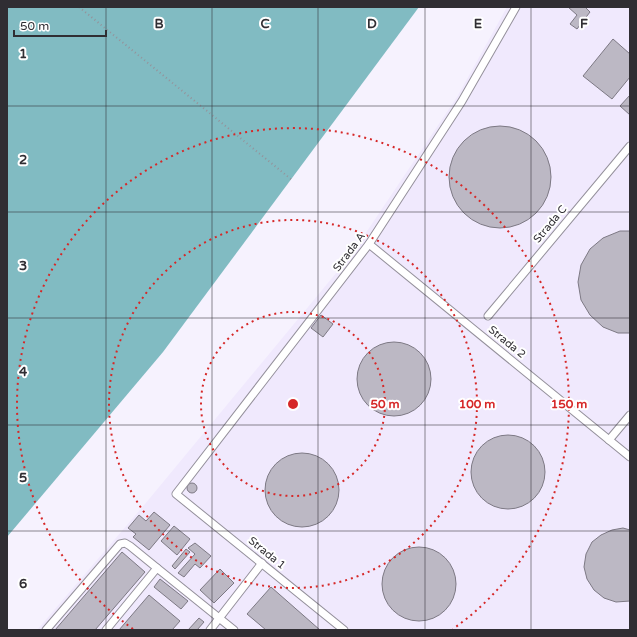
<svg xmlns="http://www.w3.org/2000/svg" width="637" height="637" font-family="'Varela Round',sans-serif">
  <style>
    .built { fill: #f0e9fd }
    .water { fill: #81bbc2 }
    .building { fill: #bcb8c4; stroke: #7d7984 }
    .lines { fill: none; stroke-linecap: round; stroke-linejoin: round }
    .lane-casing { stroke: #94909b; stroke-width: 9 }
    .path { stroke: #95929a; stroke-width: 2; stroke-dasharray: 1 3; stroke-linecap: butt }
    .lane { stroke: #fff; stroke-width: 7 }
    .grid { fill: none; stroke: #302e33; stroke-width: 1; stroke-opacity: 0.55 }
    .ring { fill: none; stroke: #d62828; stroke-width: 2; stroke-dasharray: 2 4 }
    .labels { text-anchor: middle; dominant-baseline: central; stroke-width: 4; stroke-linejoin: round; paint-order: stroke }
    .street-label { font-size: 11px; fill: #302e33; stroke: #fff }
    .grid-label { font-size: 13px; text-anchor: middle; font-weight: bold; fill: #302e33; stroke: #fff; stroke-width: 4; stroke-linejoin: round; paint-order: stroke }
    .centre { fill: #d62828; stroke: #fff; stroke-width: 2 }
    .ring-label { font-size: 12px; text-anchor: middle; font-weight: bold; fill: #d62828; stroke: #fff; stroke-width: 4; stroke-linejoin: round; paint-order: stroke }
  </style>
  <rect width="100%" height="100%" fill="#f6f2fe"/>
  <path class="built" d="M507,7h123v623h-593l108,-126 206,-249 106,-158z"/>
  <path class="water" d="M7,7h412l-256,345 -156,185z"/>
  <g class="building">
    <path d="M568,7h17l5,5 -13,17 -7,-5 7,-9z"/>
    <path d="M613,39l17,15v23l-18,22 -29,-23z"/>
    <path d="M630,95v20l-10,-9z"/>
    <circle cx="500" cy="177" r="51"/>
    <path d="M620,231h10v102h-12l-15,-6 -13,-12 -9,-15 -3,-18 3,-17 9,-16 13,-11z"/>
    <path d="M321,315l12,9 -10,13 -12,-9z"/>
    <circle cx="394" cy="379" r="37"/>
    <circle cx="508" cy="472" r="37"/>
    <circle cx="302" cy="490" r="37"/>
    <circle cx="192" cy="488" r="5"/>
    <path d="M154,512l16,13 -21,25 -16,-13 3,-3 -8,-6 11,-13 7,6z"/>
    <path d="M174,526l16,13 -13,16 -16,-14z"/>
    <path d="M623,528l7,2v71l-14,1 -12,-4 -10,-8 -7,-11 -3,-12 2,-13 6,-12 9,-7 11,-5z"/>
    <path d="M195,543l16,13 -11,12 -5,-4 -11,13 -6,-4 17,-19 -7,-6z"/>
    <circle cx="419" cy="584" r="37"/>
    <path d="M186,549l4,3 -15,17 -3,-3z"/>
    <path d="M122,552l23,20 -50,58h-40z"/>
    <path d="M220,569l14,14 -20,20 -14,-13z"/>
    <path d="M160,579l28,22 -7,8 -27,-22z"/>
    <path d="M271,587l49,43h-54l-19,-16z"/>
    <path d="M149,595l31,26 -8,9h-53z"/>
    <path d="M199,618l5,4 -7,8h-9z"/>
  </g>
  <g class="lines">
    <g class="lane-casing">
      <g id="lane">
        <path d="M369,244l261,213"/>
        <path d="M488,316l142,-170"/>
        <path d="M609,440l21,-25"/>
        <path d="M46,630l74,-86 5,-1 5,3 27,22"/>
        <path d="M106,630l51,-62 77,62"/>
        <path d="M210,630l52,-67"/>
        <path d="M344,630l-168,-136 193,-250 93,-143 54,-94"/>
      </g>
    </g>
    <path class="path" d="M79,7l213,173"/>
    <use href="#lane" class="lane"/>
  </g>
  <path class="grid" d="M106,7v623M212,7v623M318,7v623M425,7v623M531,7v623M7,106h623M7,212h623M7,318h623M7,425h623M7,531h623"/>
  <g class="ring">
    <circle cx="293" cy="404" r="92"/>
    <circle cx="293" cy="404" r="184"/>
    <path d="M133 629A276 276 0 1 1 453 629"/>
  </g>
  <g class="labels">
    <g class="street-label">
      <text transform="translate(550 224) rotate(-50)">Strada C</text>
      <text transform="translate(349 252) rotate(-53)">Strada A</text>
      <text transform="translate(507 342) rotate(39)">Strada 2</text>
      <text transform="translate(267 553) rotate(39)">Strada 1</text>
    </g>
  </g>
  <g class="grid-label">
    <text x="159" y="28">B</text>
    <text x="265" y="28">C</text>
    <text x="372" y="28">D</text>
    <text x="478" y="28">E</text>
    <text x="584" y="28">F</text>
    <text x="23" y="58">1</text>
    <text x="23" y="164">2</text>
    <text x="23" y="270">3</text>
    <text x="23" y="376">4</text>
    <text x="23" y="482">5</text>
    <text x="23" y="588">6</text>
  </g>
  <circle cx="293" cy="404" r="6" class="centre"/>
  <g class="ring-label">
    <text x="385" y="408">50 m</text>
    <text x="477" y="408">100 m</text>
    <text x="569" y="408">150 m</text>
  </g>
  <rect width="637" height="637" fill="none" stroke="#302e33" stroke-width="16"/>
  <path d="M14 30v6h92v-6" fill="none" stroke="#302e33" stroke-width="2"/>
  <text x="20" y="30" font-size="12" fill="#302e33" stroke="#ffffff" stroke-width="3" paint-order="stroke">50 m</text>
</svg>
